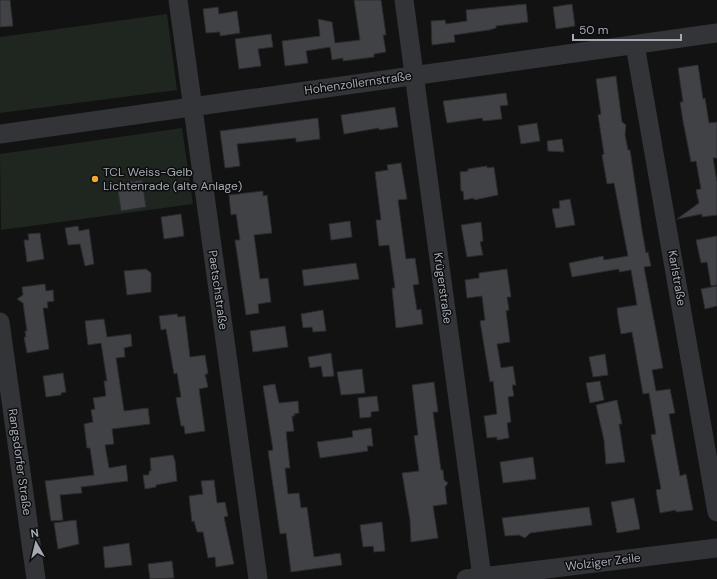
<svg xmlns="http://www.w3.org/2000/svg" width="717" height="579" font-family="'DM Sans',sans-serif">
  <style>
    .green { fill: #1e261f }
    .building { fill: #414246; stroke: #2c2c2f }
    .lines { fill: none; stroke-linecap: round; stroke-linejoin: round }
    .minor { stroke: #333438; stroke-width: 19 }
    .poi-dot { fill: #eba932; stroke: #0d0d0e; stroke-width: 1.5 }
    .labels { text-anchor: middle; dominant-baseline: central; stroke-width: 3; stroke-linejoin: round; paint-order: stroke }
    .street-label { font-size: 12px; fill: #a4a9b3; stroke: #0d0d0e }
    .poi-label { font-size: 12px; fill: #a4a9b3; stroke: #0d0d0e; text-anchor: start }
  </style>
  <rect width="100%" height="100%" fill="#121213"/>
  <g class="green">
    <path d="M167,14l10,76 -177,23v-76z"/>
    <path d="M182,128l11,76 -192,26 -1,-76z"/>
  </g>
  <g class="building">
    <path d="M0,0h10l3,26 -13,1z"/>
    <path d="M354,0h27l5,35h-3l3,17 -12,2v3l-31,4v-3l-11,2 -2,-13 -24,4 2,12 -23,3 -3,-25 38,-5 -2,-17 14,3 3,21 25,-3z"/>
    <path d="M526,4l2,18 -32,4v2l-7,2 -35,5 1,7 -23,3 -1,-24 14,-1 1,4 21,-3 -1,-11z"/>
    <path d="M572,4l3,22 -19,3 -3,-22z"/>
    <path d="M218,7l1,7 18,-3 3,22 -20,3v-4l-14,1 -3,-24z"/>
    <path d="M271,34l2,13 -15,2 3,17 -22,3 -4,-30z"/>
    <path d="M698,65l5,34 2,-1 4,25 8,-1v36h-4l4,24v33l-15,2v-3l-25,5 22,-16 -3,-13 5,-1 -5,-28 -5,1 -8,-41 -3,-19h3l-5,-34z"/>
    <path d="M616,76l6,46 4,3 -1,10 3,15h2l12,80 4,23 2,-1 3,14 -7,1 19,101 -11,2 4,21 14,-2 5,24 -6,1 11,62 6,-2 7,36 -17,2v-2l-16,3 -4,-23 5,-1 -10,-54 5,-1 -7,-41 -6,1 -11,-62 -11,2 -3,-17 -1,-9 20,-3 -6,-35 -12,2v-3l-47,8 -3,-14 34,-7 1,4 24,-4 -14,-73 -7,1 -5,-29 2,-1 -6,-39 3,-1 -5,-35z"/>
    <path d="M506,93l2,12 -8,1 2,13 -19,2 -1,-3 -35,5 -4,-22z"/>
    <path d="M395,107l3,20 -19,3v-2l-35,6 -3,-19z"/>
    <path d="M318,118l2,21 -24,3v-4l-59,6 3,22 -15,2 -5,-37z"/>
    <path d="M537,123l3,18 -19,3 -3,-18z"/>
    <path d="M562,139l2,13 -16,-1 -1,-10z"/>
    <path d="M401,163l6,36 -9,1 8,59 9,-1 4,26 -6,1 4,25 4,-1 2,15 -27,4 -4,-40h3l-6,-43 -10,1 -3,-26h5l-6,-48 13,-2 -1,-5z"/>
    <path d="M487,166v2l7,-1 4,28 -24,5v-2l-10,2 -1,-9h-2l-1,-19 8,-1v-2z"/>
    <path d="M142,180l4,27 -25,4 -4,-27z"/>
    <path d="M263,191v5l4,-1 5,38 -18,2 6,44 8,-1 3,24 -13,2 1,9 -13,2 -11,-75h5l-4,-26 -5,1 -2,-20z"/>
    <path d="M570,199l5,26 -19,3 -4,-19 8,-1 -1,-7z"/>
    <path d="M181,214l3,22 -20,3 -3,-22z"/>
    <path d="M350,221l2,16 -21,3 -2,-16z"/>
    <path d="M481,222l2,19 -3,1 3,13 -16,2 -6,-32z"/>
    <path d="M78,226l1,5 10,-2 5,35 -9,2 -5,-22 -12,1 -3,-17z"/>
    <path d="M40,233l4,26 -17,3 -3,-22h5l-1,-6z"/>
    <path d="M717,236v49l-6,1 -4,-24 -6,1 -5,-23z"/>
    <path d="M356,263l3,16 -55,7 -2,-16z"/>
    <path d="M146,269l5,4v19l-24,3 -3,-24z"/>
    <path d="M507,269l4,28h-4l2,13 -3,1 4,31 -13,2 4,24 12,-2 3,19h-4l2,11 -6,1 3,25 -4,1 2,15 -12,2v-3l-10,1 -3,-22 13,-2 -4,-33 -3,1 -10,-61 5,-1 -3,-24 -15,2 -2,-18 14,-2v-5z"/>
    <path d="M45,284l1,7 7,-1 1,11 -7,1 1,6h-5l6,41 -22,4 -3,-16h2l-1,-6h2l-4,-28 -6,-4 6,-4 -1,-8z"/>
    <path d="M717,286v20l-12,3 -4,-20z"/>
    <path d="M323,310l3,21 -13,1 -1,-5 -9,1 -2,-14z"/>
    <path d="M177,314l1,3 7,-1 5,41 15,-2 3,19h-3l3,13 -9,2 6,42 -20,3 -1,-8h-3l-5,-28 5,-1 -4,-24 -3,1 -8,-45 -5,1 -2,-14z"/>
    <path d="M104,319l3,18 24,-3 1,12 -8,2 1,9 -9,1 8,53 24,-3 2,16 -38,5 2,15 -9,1 4,23 17,-3 2,16 -47,6 1,6 -22,2 3,25 -12,1 -6,-40 49,-6 -4,-27h-3l-3,-24 9,-2 -2,-12 4,-1 -2,-11 13,-2 -2,-15h3l-6,-38 -13,2 -3,-24z"/>
    <path d="M285,326l3,21 -35,5 -3,-21z"/>
    <path d="M331,353l3,23 -11,1 -2,-11 -11,2 -2,-11z"/>
    <path d="M605,354l3,21 -15,2 -4,-20z"/>
    <path d="M362,369l3,24 -24,2 -4,-23z"/>
    <path d="M63,373l3,19 -5,1v2l-15,2 -3,-21z"/>
    <path d="M600,381l4,19 -14,3 -4,-20z"/>
    <path d="M434,382l4,30h-5l8,58h2l1,10 4,3 -3,4 2,17 -14,2 5,32 -27,4 -1,-22 -8,-47 17,-2 -5,-35 4,-1 -6,-50z"/>
    <path d="M275,384l4,19 19,-2 1,12 -5,1 1,2h-3l2,15 -8,1 4,36h-5l3,26 11,-1 2,15 6,-1 7,50 26,-4 2,12 -51,7 -5,-39 -6,1 -12,-83 5,-1 -10,-64z"/>
    <path d="M377,396l2,15 -8,1v5l-11,1 -2,-20z"/>
    <path d="M617,400l5,24h-3l6,38 -19,2 -2,-24 -8,-35z"/>
    <path d="M371,428l2,18h-6l1,5 -48,7 -3,-16 36,-5 -1,-6z"/>
    <path d="M173,455l2,6 2,20 -21,4v2l-11,2 -2,-14h6v-4h2l-1,-13z"/>
    <path d="M533,457l3,22 -33,4 -3,-21z"/>
    <path d="M214,480l3,23 8,-1 3,14 -4,1 10,47 -18,3 -1,-10 -7,1 -5,-26h-6l-3,-11 -2,1 -3,-26 14,-2 -2,-13z"/>
    <path d="M634,498l6,31 -23,4 -6,-31z"/>
    <path d="M589,507l3,18 -62,8 -5,5 -6,-3 -14,1 -3,-18z"/>
    <path d="M76,520l3,24 -21,5 -4,-26z"/>
    <path d="M382,522l3,29 -11,1 -1,-6 -10,1 -3,-22z"/>
    <path d="M129,543l3,22 -27,3 -2,-21z"/>
    <path d="M172,561l2,17 -24,1 -2,-15z"/>
  </g>
  <g class="lines">
    <g class="minor">
      <path d="M178,0l80,579"/>
      <path d="M404,0l78,577"/>
      <path d="M635,45l82,467"/>
      <path d="M0,134l717,-101"/>
      <path d="M0,322l36,257"/>
      <path d="M466,579l251,-31"/>
    </g>
  </g>
  <circle class="poi-dot" cx="95" cy="179" r="4"/>
  <g class="labels">
    <g class="street-label">
      <text transform="translate(358 83) rotate(-8)">Hohenzollernstraße</text>
      <text transform="translate(677 278) rotate(80)">Karlstraße</text>
      <text transform="translate(443 288) rotate(82)">Krügerstraße</text>
      <text transform="translate(218 290) rotate(82)">Paetschstraße</text>
      <text transform="translate(20 462) rotate(82)">Rangsdorfer Straße</text>
      <text transform="translate(603 562) rotate(-7)">Wolziger Zeile</text>
    </g>
    <g class="poi-label">
      <text x="103" y="172">TCL Weiss-Gelb<tspan x="103" dy="14">Lichtenrade (alte Anlage)</tspan></text>
    </g>
  </g>
  <g transform="translate(36 543) rotate(352)" stroke="#0d0d0e" stroke-width="3" paint-order="stroke">
  <path d="M0-3L7 15L0 10L-7 15Z" fill="#a4a9b3"/>
  <text y="-6" font-size="11" font-weight="bold" text-anchor="middle" fill="#a4a9b3">N</text>
  </g>
  <path d="M573 34v6h108v-6" fill="none" stroke="#a4a9b3" stroke-width="2"/>
  <text x="579" y="34" font-size="12" fill="#a4a9b3" stroke="#0d0d0e" stroke-width="3" paint-order="stroke">50 m</text>
</svg>
